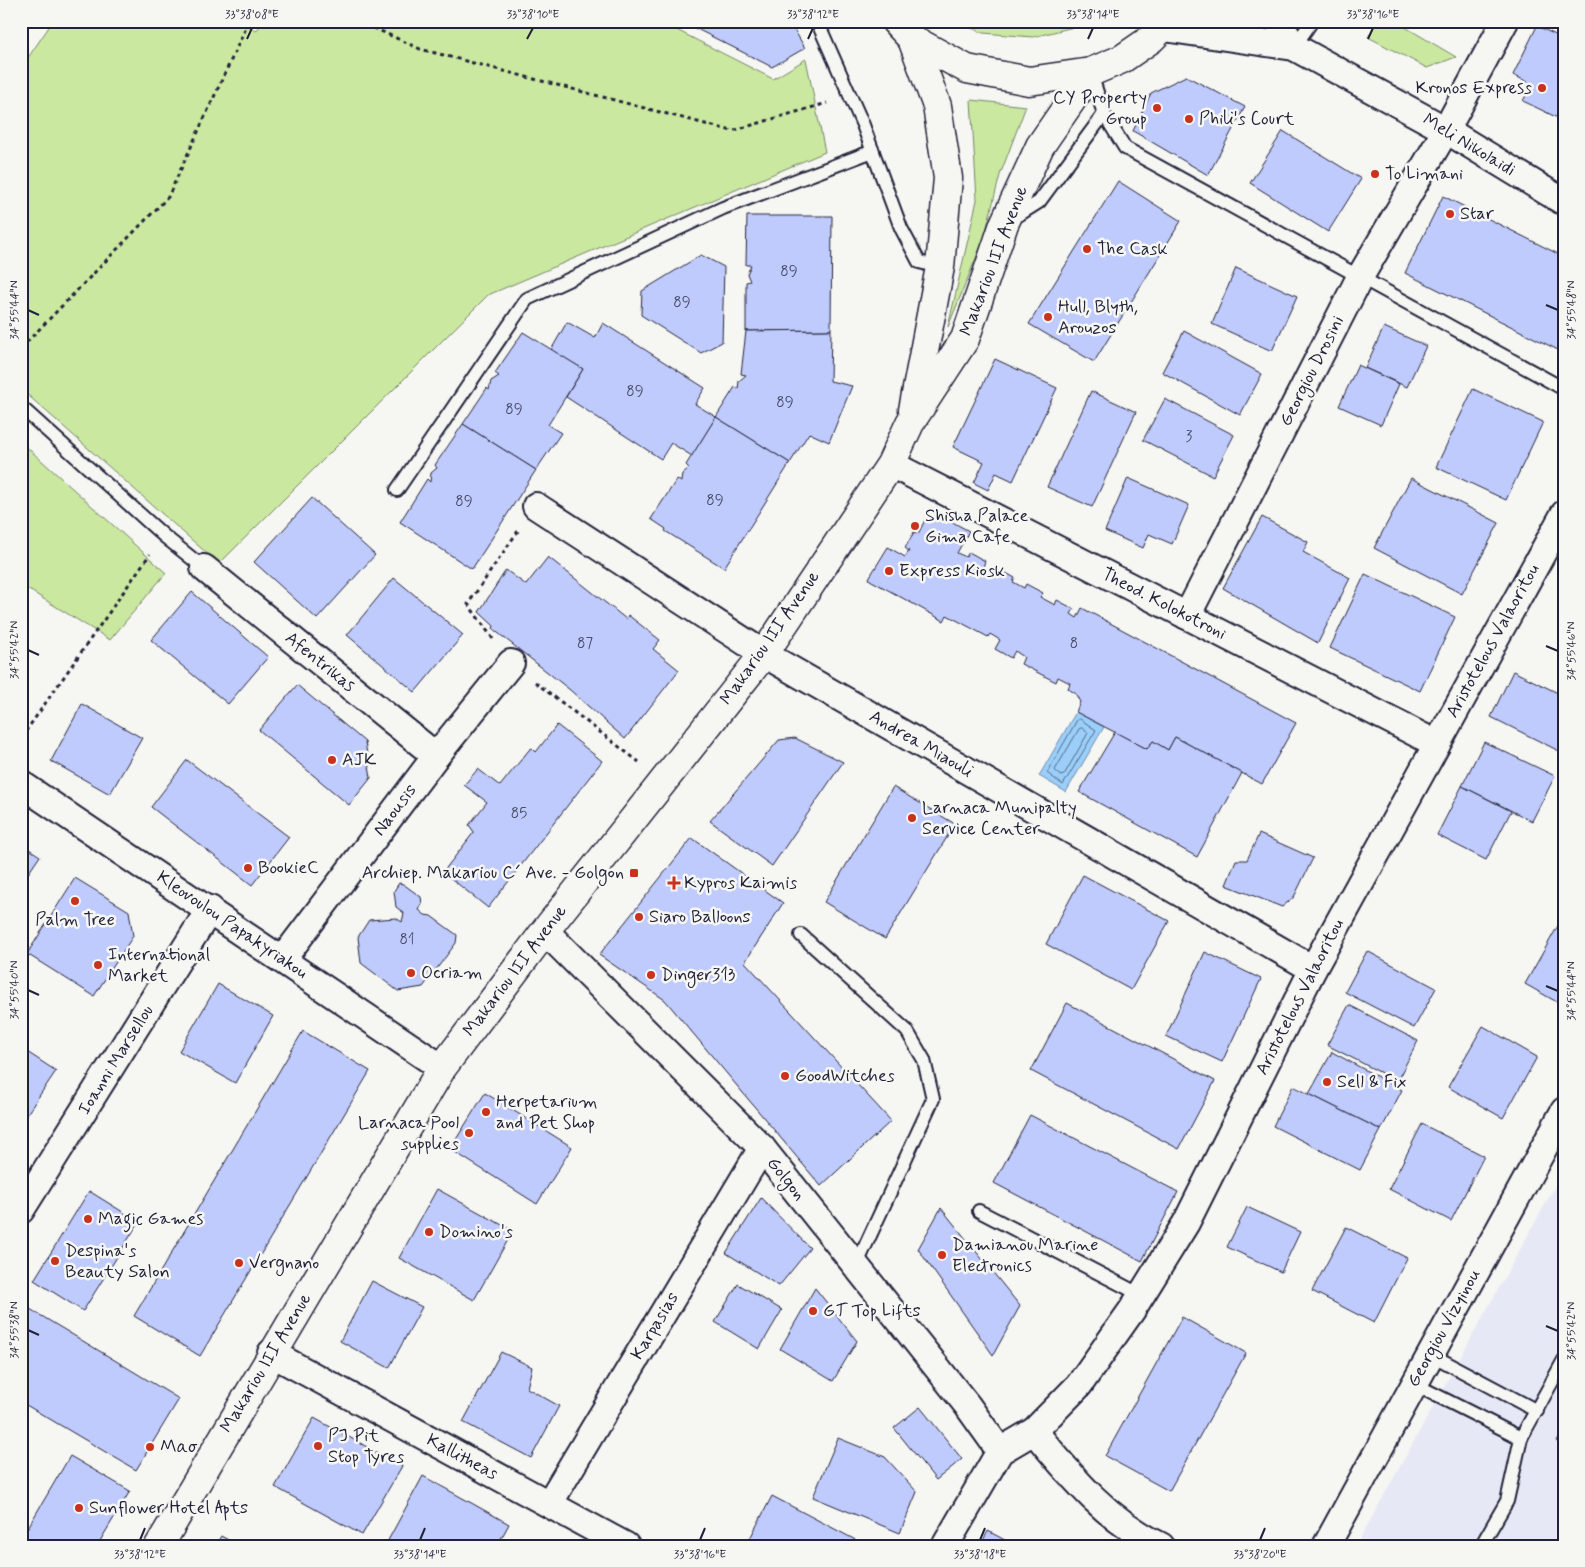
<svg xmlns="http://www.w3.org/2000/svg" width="1585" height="1567" font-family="Mynerve,sans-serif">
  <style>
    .built { fill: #e6e9f5 }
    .green { fill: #cae89f; stroke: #76856d }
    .water { fill: #9bcff9; stroke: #6b8aad }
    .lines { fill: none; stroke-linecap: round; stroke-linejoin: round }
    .shore { stroke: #526787; stroke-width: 1 }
    .building { fill: #bfcbfc; stroke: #22223b }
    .lane-casing { stroke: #22223b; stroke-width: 16 }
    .street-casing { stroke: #22223b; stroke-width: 30 }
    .primary-casing { stroke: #22223b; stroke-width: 31 }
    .path { stroke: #22223b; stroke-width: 3; stroke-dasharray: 4 4; stroke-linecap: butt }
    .lane { stroke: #f6f6f2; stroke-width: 12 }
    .street { stroke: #f6f6f2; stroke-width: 26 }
    .primary { stroke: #f6f6f2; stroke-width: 28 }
    .ticks { fill: none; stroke: #22223b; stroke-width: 2 }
    .poi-dot { fill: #c8321e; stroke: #f6f6f2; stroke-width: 2 }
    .labels { text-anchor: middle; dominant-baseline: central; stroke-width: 5; stroke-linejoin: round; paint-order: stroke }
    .number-label { font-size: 15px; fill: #494c6b }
    .poi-label { font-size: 18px; fill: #22223b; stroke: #f6f6f2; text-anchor: start }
    .street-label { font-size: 18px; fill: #22223b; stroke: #f6f6f2 }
    .neatline { fill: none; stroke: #22223b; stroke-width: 2 }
    .ticks-label { font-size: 12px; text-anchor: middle; fill: #22223b }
  </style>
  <rect width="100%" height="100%" fill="#f6f6f2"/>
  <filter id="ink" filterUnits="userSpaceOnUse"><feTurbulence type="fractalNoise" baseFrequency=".02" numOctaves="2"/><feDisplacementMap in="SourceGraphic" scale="10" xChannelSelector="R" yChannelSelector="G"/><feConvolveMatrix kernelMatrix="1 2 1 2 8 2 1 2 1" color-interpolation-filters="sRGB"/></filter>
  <g filter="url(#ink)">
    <path class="built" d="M1564,1170v376h-208z"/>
    <g class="green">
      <path d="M53,21h187l16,10 8,-10h395l114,58 33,-20 19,93 -337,143 -269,269 -198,-175v-321z"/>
      <path d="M955,21h132l-5,4 -49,12 -50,-4z"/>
      <path d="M1377,21h18l61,36 -29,11 -59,-31z"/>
      <path d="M971,100l55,6 -26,69 -16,63 -36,89 29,-127z"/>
      <path d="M21,442l145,131 -56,67 -89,-55z"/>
    </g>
    <path class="water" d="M1076,712l28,15 -38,65 -27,-16z"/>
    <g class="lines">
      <g class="shore">
        <path d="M1080,719l16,11 -33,55 -16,-12 30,-53z"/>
        <path d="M1082,728l6,5 -24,42 -4,1 -5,-6 24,-41z"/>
      </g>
    </g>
    <g class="building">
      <path d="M681,21h108l16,27 -33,19z"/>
      <path d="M1537,26l27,13v82l-41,-20 9,-17 -19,-9z"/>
      <path d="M1186,76l59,31 -37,68 -75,-44 18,-38z"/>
      <path d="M1283,131l78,48 -33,53 -78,-49z"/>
      <path d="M1118,181l63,40 -87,141 -65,-38z"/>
      <path d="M1443,196l121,61v96l-159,-80z"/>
      <path d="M747,216h85l-1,114 -85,1v-49l4,-1 -3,-7 4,-9h-5z"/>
      <path d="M701,255l23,12 -2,75 -21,11 -60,-38 1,-24z"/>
      <path d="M1236,268l61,28 -25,55 -60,-27z"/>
      <path d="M567,322l28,16 8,-15 102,65 -10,16 21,13 -24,39 -21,-13 -10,16 -95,-62 17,-28 -32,-19z"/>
      <path d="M1384,327l42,19 -19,41 -42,-19z"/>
      <path d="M831,330l-1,51 22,5 -23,56 -20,-9 -19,30 -74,-46 19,-30 3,2 1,-8 7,-6 -5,-1 5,-43z"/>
      <path d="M1184,331l78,43 -22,41 -78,-43z"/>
      <path d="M523,332l60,37 -35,56 13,8 -25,37 -73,-46 24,-36 2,2 2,-9 8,-5 -4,-3z"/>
      <path d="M995,359l62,29 -44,93 -17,-8 -8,17 -14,-7 10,-21 -31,-15z"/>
      <path d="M1358,365l41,19 -18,41 -42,-19z"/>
      <path d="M1473,389l70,33 -37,78 -70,-33z"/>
      <path d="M1091,391l45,21 -44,95 -45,-20z"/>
      <path d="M1165,399l69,36 -21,41 -70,-36z"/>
      <path d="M716,417l74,46 -66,105 -59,-37 1,-2 -15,-10 26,-40 4,3 1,-8 7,-6 -3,-3z"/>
      <path d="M463,424l73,46 -64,99 -72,-47 27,-43 3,3 1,-9 6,-5 -2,-3z"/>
      <path d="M1128,478l61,27 -17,39 -23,-10 -6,14 -38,-17z"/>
      <path d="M1411,478l88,45 -37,71 -88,-46z"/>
      <path d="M312,498l63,57 -58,64 -63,-57z"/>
      <path d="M930,510l39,21 -12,22 9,4 3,-5 16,9 -2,6 14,7 2,-5 16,9 -2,4 11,6 2,-4 17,9 -3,4 15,8 2,-5 17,9 -3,5 6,4 5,-10 214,115 -34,61 -87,-47 -7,13 -15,-9 -6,8 -71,-37 4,-10 -5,-9 -7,-4 2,-6 -12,-6 -2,5 -35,-18 3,-7 -9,-6 -4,7 -16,-9 5,-9 -10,-6 -2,3 -41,-22 -3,6 -74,-41 -1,-2 19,-31 17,10 4,-6 -4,-3 9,-16 4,2z"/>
      <path d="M1262,517l46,25 -5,10 47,26 -32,65 -95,-55z"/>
      <path d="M548,557l78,62 2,-4 32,25 -7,9 26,21 -54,69 -55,-49 -77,-61 1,-3 -15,-14 27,-42 20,15z"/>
      <path d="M1365,574l90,43 -35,74 -90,-43z"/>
      <path d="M394,578l69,57 -48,57 -68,-57z"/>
      <path d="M192,592l76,65 -40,47 -77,-64z"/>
      <path d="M1513,671l51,25 -1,57 -72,-36z"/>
      <path d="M297,685l68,57 6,36 -22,27 -90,-75z"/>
      <path d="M82,704l60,34 -32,56 -59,-33z"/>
      <path d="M557,725l45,36 -114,147 -45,-36 31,-40 -5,-7 18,-23 -23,-17 14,-16 22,17 29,-36 3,-2 4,4z"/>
      <path d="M1115,732l32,17 6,-8 15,9 7,-13 67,36 -45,84 -118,-65z"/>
      <path d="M795,738l48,24 -71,104 -62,-45 69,-81z"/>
      <path d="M1484,742l71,34 -23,45 -70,-35z"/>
      <path d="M187,760l102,77 -37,48 -101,-78z"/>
      <path d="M1462,786l49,25 -25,49 -49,-25z"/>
      <path d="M893,787l62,37 -70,115 -61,-37z"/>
      <path d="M1259,834l54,24 -19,39 -12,10 -56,-22 10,-25h11z"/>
      <path d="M692,838l91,65 -38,59 146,159 -70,65 -156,-186 -66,-45z"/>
      <path d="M21,844l19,12 -19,28z"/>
      <path d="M1083,875l86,46 -38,69 -85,-46z"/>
      <path d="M75,878l54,33 4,25 -39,60 -67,-42z"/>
      <path d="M399,883l4,1 18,13 1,7 -3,6 6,5 6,1 26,19 -1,8 -33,44 -25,4 -37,-28 -3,-26 11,-17 27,-2 6,4 2,-9 -8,-6 -2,-16z"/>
      <path d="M1559,924l5,2v80l-39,-22z"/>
      <path d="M1367,951l69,37 -22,40 -69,-36z"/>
      <path d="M1205,952l56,27 -39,83 -56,-26z"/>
      <path d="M218,984l55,32 -38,67 -56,-32z"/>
      <path d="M1067,1003l148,78 -36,68 -148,-78z"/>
      <path d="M1349,1005l69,36 -21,40 -70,-36z"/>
      <path d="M1483,1026l54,31 -34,61 -55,-31z"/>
      <path d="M303,1031l67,40 -170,285 -66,-40z"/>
      <path d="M21,1048l35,23 -35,52z"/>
      <path d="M1332,1052l70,38 -21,40 -72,-36z"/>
      <path d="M1293,1086l88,44 -21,40 -87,-44z"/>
      <path d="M485,1093l87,54 -35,57 -87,-55z"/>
      <path d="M1030,1115l148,77 -36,69 -148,-78z"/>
      <path d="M1422,1124l62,32 -33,65 -62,-32z"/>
      <path d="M437,1189l76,42 -39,69 -75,-42z"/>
      <path d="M89,1191l50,31 -56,89 -49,-31z"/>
      <path d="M761,1198l49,50 -31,38 -53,-33z"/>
      <path d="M1247,1207l53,25 -19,40 -54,-25z"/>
      <path d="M941,1208l79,98 -27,49 -75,-106z"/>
      <path d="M1346,1227l61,31 -33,65 -62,-32z"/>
      <path d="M372,1281l50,26 -33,61 -49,-27z"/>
      <path d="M738,1284l44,26 -23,39 -44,-27z"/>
      <path d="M815,1288l42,53 -24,40 -53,-32z"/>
      <path d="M25,1306l154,93 -43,71 -115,-68v-90z"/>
      <path d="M1182,1317l64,36 -77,138 -64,-35z"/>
      <path d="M501,1352l31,15 -5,21 32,18 -28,52 -68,-36z"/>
      <path d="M920,1407l42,52 -26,21 -42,-52z"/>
      <path d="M314,1418l88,48 -40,69 -87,-48z"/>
      <path d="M1564,1429v17l-7,-4z"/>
      <path d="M838,1438l47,19 32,35 -17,41 -87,-36z"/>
      <path d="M70,1456l60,35 -33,55h-76v-21l6,4z"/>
      <path d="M423,1476l86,48 -12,22h-112z"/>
      <path d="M772,1496l95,50h-121z"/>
      <path d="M988,1531l28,15h-36z"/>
      <path d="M221,1536l18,10h-24z"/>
    </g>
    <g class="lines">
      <g class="lane-casing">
        <g id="lane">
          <path d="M817,21l46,104 38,103 18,34 21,5"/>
          <path d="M1294,47l18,-26"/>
          <path d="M1104,114l21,34 439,241"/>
          <path d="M1012,219l27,-17 65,-88 -13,-40"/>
          <path d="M21,407l143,129 40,32"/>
          <path d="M397,490l130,-191 196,-91 150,-57"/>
          <path d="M801,935l106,96 17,29 9,39 -77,167"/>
          <path d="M979,1211l162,84"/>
          <path d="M1430,1354l107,57"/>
          <path d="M1414,1384l107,54"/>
          <path d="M1481,1546l26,-45 14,-63 43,-78"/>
        </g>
      </g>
      <g class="street-casing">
        <g id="street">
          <path d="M1278,21l16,26"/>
          <path d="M1164,28l130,19 152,83 118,72"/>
          <path d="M891,464l546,280"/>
          <path d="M536,506l228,148 549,315"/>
          <path d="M204,568l232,188"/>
          <path d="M1187,616l173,-339 86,-147 59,-109"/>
          <path d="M21,784l421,284"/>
          <path d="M545,931l217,217 205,257 33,46"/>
          <path d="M282,960l154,-204 75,-93"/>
          <path d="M21,1210l189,-301"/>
          <path d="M271,1353l355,193"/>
          <path d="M1034,1431c37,45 73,90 127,115"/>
          <path d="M549,1504l213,-356"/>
          <path d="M945,1546l55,-95 34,-20 45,-46 53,-75 54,-87 127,-254 251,-455"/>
          <path d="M1326,1546l238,-435"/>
        </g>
      </g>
      <g class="primary-casing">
        <g id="primary">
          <path d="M895,21l17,18 55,30 62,12 62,-9 31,-13 29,-20 18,-18"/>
          <path d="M912,39l25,67 11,72 -8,89 -27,143"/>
          <path d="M159,1546l283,-478 103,-137 219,-277 127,-190 19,-41 55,-84 39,-115 36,-78 51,-74"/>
        </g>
      </g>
      <g class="path">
        <path d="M359,21l61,28 312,82 95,-28"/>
        <path d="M21,348l147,-151 81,-176"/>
        <path d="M493,639l-25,-35 50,-73"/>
        <path d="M535,682l104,80"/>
        <path d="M21,738l129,-184"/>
      </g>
      <use href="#lane" class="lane"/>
      <use href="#street" class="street"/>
      <use href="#primary" class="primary"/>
    </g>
  </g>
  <path class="ticks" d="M247,39l5,-11M527,39l6,-11M808,39l5,-11M1088,39l5,-11M1368,39l5,-11M1546,305l12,5M28,310l11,5M1546,646l12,5M28,650l11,5M1546,986l12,5M28,990l11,5M1546,1326l12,5M28,1330l11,5M140,1540l5,-12M420,1540l5,-12M700,1540l5,-12M980,1540l5,-12M1260,1540l5,-12"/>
  <g class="poi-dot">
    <circle cx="1542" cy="88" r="5"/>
    <circle cx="1157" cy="108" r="5"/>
    <circle cx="1189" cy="119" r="5"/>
    <circle cx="1375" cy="174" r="5"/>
    <circle cx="1450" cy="214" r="5"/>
    <circle cx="1087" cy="249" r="5"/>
    <circle cx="1048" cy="317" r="5"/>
    <circle cx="915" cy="526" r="5"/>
    <circle cx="889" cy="571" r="5"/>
    <circle cx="332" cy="760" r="5"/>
    <circle cx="912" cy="818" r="5"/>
    <circle cx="248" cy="868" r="5"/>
    <rect x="629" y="868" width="10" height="10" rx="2.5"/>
    <path d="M671.5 875.5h5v5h5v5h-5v5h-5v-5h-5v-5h5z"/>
    <circle cx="75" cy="901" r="5"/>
    <circle cx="639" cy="917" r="5"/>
    <circle cx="98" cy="965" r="5"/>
    <circle cx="411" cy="973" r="5"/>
    <circle cx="651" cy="975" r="5"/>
    <circle cx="785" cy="1076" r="5"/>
    <circle cx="1327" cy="1082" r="5"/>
    <circle cx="486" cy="1112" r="5"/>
    <circle cx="469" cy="1133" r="5"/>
    <circle cx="88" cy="1219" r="5"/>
    <circle cx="429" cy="1232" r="5"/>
    <circle cx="942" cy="1255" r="5"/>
    <circle cx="55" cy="1261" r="5"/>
    <circle cx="239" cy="1263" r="5"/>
    <circle cx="813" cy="1311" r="5"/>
    <circle cx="318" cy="1446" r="5"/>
    <circle cx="150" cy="1447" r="5"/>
    <circle cx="79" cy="1508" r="5"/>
  </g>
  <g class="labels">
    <g class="number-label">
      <text x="789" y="272">89</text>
      <text x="682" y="303">89</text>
      <text x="635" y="392">89</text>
      <text x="785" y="403">89</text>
      <text x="514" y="410">89</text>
      <text x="1189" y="437">3</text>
      <text x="715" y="501">89</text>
      <text x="464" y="502">89</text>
      <text x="585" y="644">87</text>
      <text x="1074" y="644">8</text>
      <text x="519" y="814">85</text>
      <text x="407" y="940">81</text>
    </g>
    <g class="poi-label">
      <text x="1532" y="88" text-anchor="end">Kronos Express</text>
      <text x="1147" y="98" text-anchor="end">CY Property<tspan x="1147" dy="21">Group</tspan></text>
      <text x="1199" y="119">Phili's Court</text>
      <text x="1385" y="174">To Limani</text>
      <text x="1460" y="214">Star</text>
      <text x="1097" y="249">The Cask</text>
      <text x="1058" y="307">Hull, Blyth,<tspan x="1058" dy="21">Arouzos</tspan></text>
      <text x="925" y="516">Shisha Palace<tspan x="925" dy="21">Gima Cafe</tspan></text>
      <text x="899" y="571">Express Kiosk</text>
      <text x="342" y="760">AJK</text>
      <text x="922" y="808">Larnaca Munipalty<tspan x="922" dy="21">Service Center</tspan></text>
      <text x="258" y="868">BookieC</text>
      <text x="624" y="873" text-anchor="end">Archiep. Makariou C´ Ave. - Golgon</text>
      <text x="684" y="883">Kypros Kaimis</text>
      <text x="649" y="917">Siaro Balloons</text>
      <text x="75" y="920" text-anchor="middle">Palm Tree</text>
      <text x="108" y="955">International<tspan x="108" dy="21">Market</tspan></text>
      <text x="421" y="973">Ocriam</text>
      <text x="661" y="975">Dinger313</text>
      <text x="795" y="1076">GoodWitches</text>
      <text x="1337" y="1082">Sell &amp; Fix</text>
      <text x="496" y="1102">Herpetarium<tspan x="496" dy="21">and Pet Shop</tspan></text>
      <text x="459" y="1123" text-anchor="end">Larnaca Pool<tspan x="459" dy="21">supplies</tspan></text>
      <text x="98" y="1219">Magic Games</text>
      <text x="439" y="1232">Domino's</text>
      <text x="952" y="1245">Damianou Marine<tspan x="952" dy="21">Electronics</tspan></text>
      <text x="65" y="1251">Despina's<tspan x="65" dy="21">Beauty Salon</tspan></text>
      <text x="249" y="1263">Vergnano</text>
      <text x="823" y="1311">GT Top Lifts</text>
      <text x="328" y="1436">PJ Pit<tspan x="328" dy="21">Stop Tyres</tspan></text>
      <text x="160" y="1447">Μασ</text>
      <text x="89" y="1508">Sunflower Hotel Apts</text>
    </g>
    <g class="street-label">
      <text transform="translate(1469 145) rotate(31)">Meli Nikolaidi</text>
      <text transform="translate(994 261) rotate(-69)">Makariou III Avenue</text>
      <text transform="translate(1312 371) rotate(-63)">Georgiou Drosini</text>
      <text transform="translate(1164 604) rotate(27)">Theod. Kolokotroni</text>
      <text transform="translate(770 638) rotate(-55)">Makariou III Avenue</text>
      <text transform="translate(1493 641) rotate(-61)">Aristotelous Valaoritou</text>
      <text transform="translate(320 662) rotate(39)">Afentrikas</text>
      <text transform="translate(921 744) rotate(30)">Andrea Miaouli</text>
      <text transform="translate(395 810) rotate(-53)">Naousis</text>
      <text transform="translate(232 925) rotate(34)">Kleovoulou Papakyriakou</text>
      <text transform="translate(515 971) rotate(-53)">Makariou III Avenue</text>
      <text transform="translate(1300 997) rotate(-63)">Aristotelous Valaoritou</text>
      <text transform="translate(116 1060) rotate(-58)">Ioanni Marsellou</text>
      <text transform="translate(786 1179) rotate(51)">Golgon</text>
      <text transform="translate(655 1326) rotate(-59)">Karpasias</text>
      <text transform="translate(1444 1328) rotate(-61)">Georgiou Vizyinou</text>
      <text transform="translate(266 1363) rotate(-59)">Makariou III Avenue</text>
      <text transform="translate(462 1457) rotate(28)">Kallitheas</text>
    </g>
  </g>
  <rect width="1585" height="1567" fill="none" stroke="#f6f6f2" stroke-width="55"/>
  <rect x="28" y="28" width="1530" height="1512" class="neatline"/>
  <g class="ticks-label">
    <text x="252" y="18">33°38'08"E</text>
    <text x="533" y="18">33°38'10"E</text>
    <text x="813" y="18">33°38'12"E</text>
    <text x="1093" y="18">33°38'14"E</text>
    <text x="1373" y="18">33°38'16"E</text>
    <text transform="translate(14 310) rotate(-90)" y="4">34°55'44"N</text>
    <text transform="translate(1571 310) rotate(-90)" y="4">34°55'48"N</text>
    <text transform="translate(14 650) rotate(-90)" y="4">34°55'42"N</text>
    <text transform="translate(1571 651) rotate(-90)" y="4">34°55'46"N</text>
    <text transform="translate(14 990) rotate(-90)" y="4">34°55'40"N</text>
    <text transform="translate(1571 991) rotate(-90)" y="4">34°55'44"N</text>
    <text transform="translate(14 1330) rotate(-90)" y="4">34°55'38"N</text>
    <text transform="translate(1571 1331) rotate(-90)" y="4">34°55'42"N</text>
    <text x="140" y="1558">33°38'12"E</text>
    <text x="420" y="1558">33°38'14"E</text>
    <text x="700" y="1558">33°38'16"E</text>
    <text x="980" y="1558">33°38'18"E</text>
    <text x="1260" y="1558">33°38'20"E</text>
  </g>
</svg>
